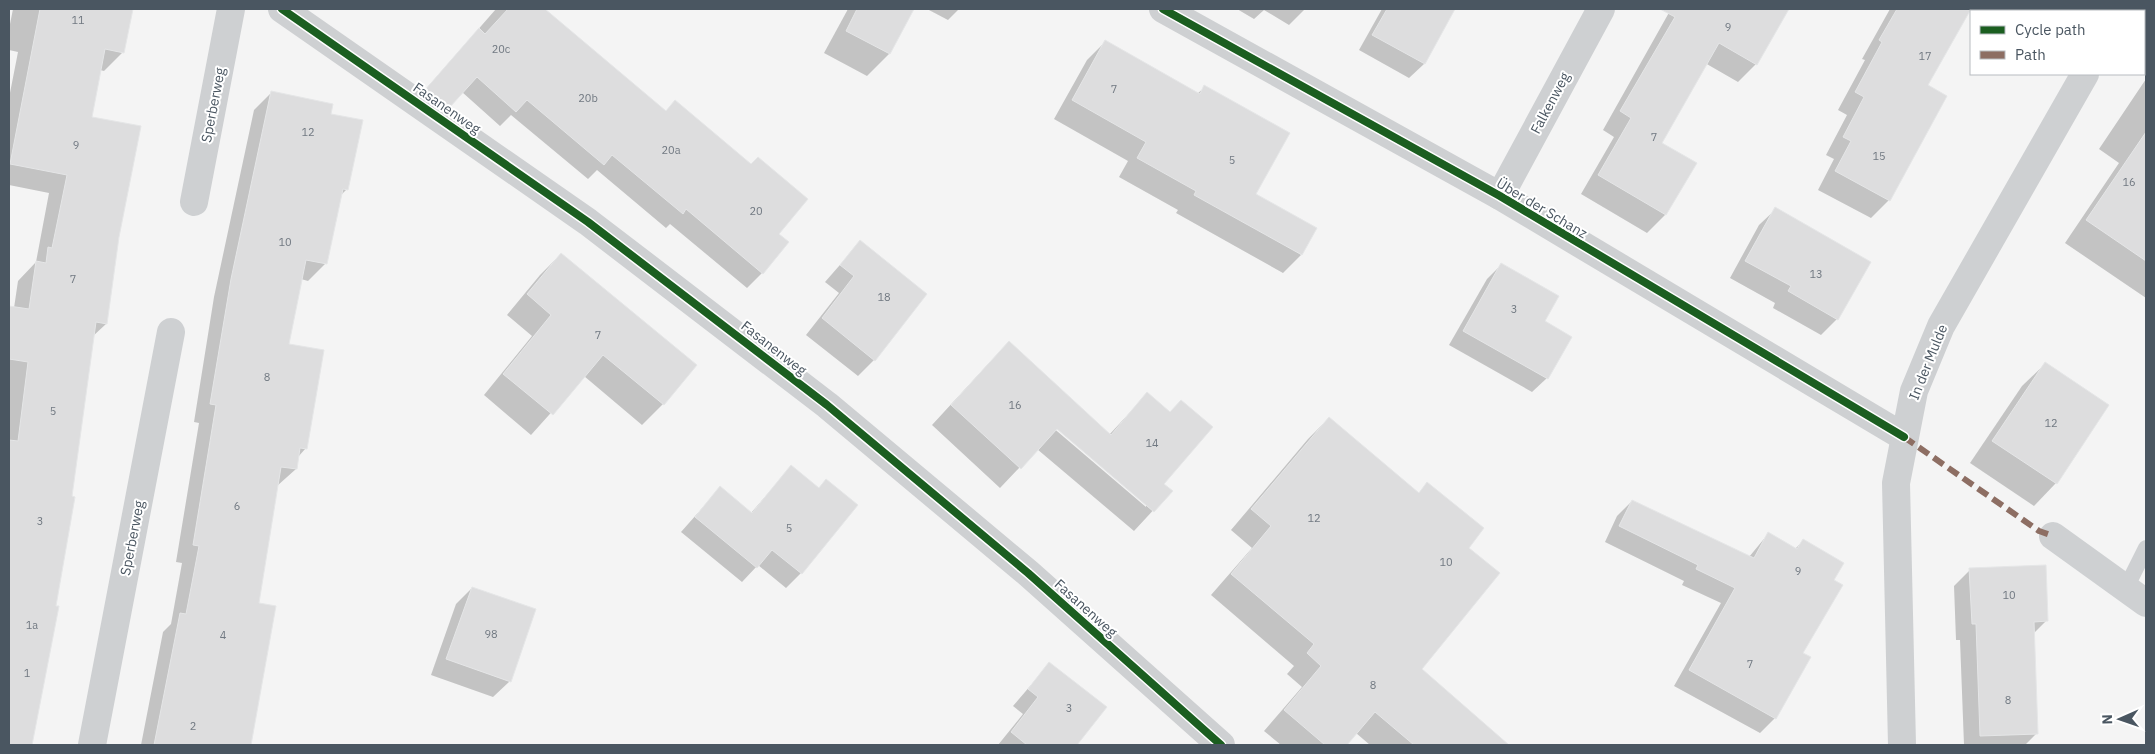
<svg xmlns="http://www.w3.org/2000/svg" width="2155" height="754" font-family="'IBM Plex Sans',sans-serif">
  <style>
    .shadow { fill: #0003; fill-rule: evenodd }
    .building { fill: #ddddde; stroke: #e5e6e7 }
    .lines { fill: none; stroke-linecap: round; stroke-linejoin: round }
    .lane { stroke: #ced0d2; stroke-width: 16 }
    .street { stroke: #ced0d2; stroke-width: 28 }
    .quiet { stroke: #8d6e63; stroke-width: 6; stroke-dasharray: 12 6; stroke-linecap: butt }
    .cycleway-casing { stroke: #fff; stroke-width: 11 }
    .cycleway { stroke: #1b5e20; stroke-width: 8 }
    .labels { text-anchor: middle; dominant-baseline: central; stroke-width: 4; stroke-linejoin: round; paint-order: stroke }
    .number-label { font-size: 11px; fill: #707881 }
    .street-label { font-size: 14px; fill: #4a5661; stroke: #fff }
  </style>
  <rect width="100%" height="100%" fill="#f4f4f4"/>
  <g class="shadow">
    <path d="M13,9h119l-9,43 -19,19 -4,-1 -10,48 28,119 -12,87 -14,13 -61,403 -5,5h-17v-438l5,1 4,-27 18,-19 13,-69 -40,-8v-87l9,-46 -9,-2v-21z"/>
    <path d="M496,9h47l122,103 10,-10 103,132 -16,39 -15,15 -77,-64 -4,4 -69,-58 -9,9 -77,-64 -11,11 -38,-34 -29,29 -22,-15z"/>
    <path d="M848,9h65l-24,45 -22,22 -43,-23z"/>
    <path d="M927,9h32l-11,11z"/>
    <path d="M1237,9h68l-16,16 -25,-15 -10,9z"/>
    <path d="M1382,9h72l-30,55 -15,14 -50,-28z"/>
    <path d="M1671,9h116l-31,55 -18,18 -33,-19 -45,80 5,72 -18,18 -66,-39 33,-57 -11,-7z"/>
    <path d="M1890,9h80l-44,77 20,11 -57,103 -18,18 -53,-28 16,-31 -8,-4 21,-40 -9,-5 27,-50 -3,-1z"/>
    <path d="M1105,42l92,52 8,-7 50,108 46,60 -18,18 -107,-60 2,-3 -59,-33 9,-16 -74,-42 33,-59z"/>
    <path d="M2146,79v219l-81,-55 54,-80 -20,-14z"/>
    <path d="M271,93l59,22 17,74 -7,7 -14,67 -18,18 -7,-2 -14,66 19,103 -8,9 -2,12 -19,17 -19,118 -1,102 -7,39h-109l22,-113 8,-8 11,-61 -6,-1 23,-139 -5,-1 20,-125 40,-187z"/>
    <path d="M1776,209l61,110 -16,16 -48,-27 2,-5 -45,-25 29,-53z"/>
    <path d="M860,242l14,118 -16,16 -52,-41 33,-42 -14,-11z"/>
    <path d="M561,254l102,150 -21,21 -58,-49 -53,59 -47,-40 48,-59 -25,-21 33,-40z"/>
    <path d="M1501,265l42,57 4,56 -15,14 -83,-47 38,-66z"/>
    <path d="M990,362l119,73 38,-41 16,90 8,7 -37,40 -97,-82 -37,39 -68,-63zM1053,424l93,79v4l-95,-81z"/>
    <path d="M2045,364l63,42 -52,77 -22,23 -64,-43 52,-77z"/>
    <path d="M1329,418l89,76 9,-10 40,64 -46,121 86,76h-137l-14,-12 -11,12h-64l-17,-14 38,-44 -15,-13 7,-8 -83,-71 41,-47 -21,-18 77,-91z"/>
    <path d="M791,467l27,22 8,-9 30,25 -55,68 -15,15 -28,-23 -16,17 -61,-50 39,-44 31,25z"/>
    <path d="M1632,501l117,56 19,-23 27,15 8,-8 30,40 -58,137 -15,15 -86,-47 47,-83 -39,-18 2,-4 -79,-39 12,-26z"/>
    <path d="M1970,570l77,50 -14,14 3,100 -11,11h-61l-4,-105h-4l-2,-54z"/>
    <path d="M472,588l38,93 -17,16 -62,-22 25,-71z"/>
    <path d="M1049,664l56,43 -30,38h-77l25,-31 -10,-8z"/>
  </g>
  <g class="building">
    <path d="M40,9h93l-9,44 -19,-4 -13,68 49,9 -22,111 -12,87 -11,-2 -24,174 3,1 -19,109h3l-27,139h-23v-305l9,1 10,-79 -19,-3v-53l20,3 7,-48 10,2 2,-16 4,1 15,-73 -57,-11z"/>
    <path d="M508,9h37l121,102 9,-11 76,64 7,-7 50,42 -29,35 10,8 -26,32 -77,-65 -3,5 -71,-59 -8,10 -77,-65 -11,12 -39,-35 -27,30 -25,-17 54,-62 6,6z"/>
    <path d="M857,9h57l-24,45 -44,-23z"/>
    <path d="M1387,9h68l-30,55 -53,-29z"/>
    <path d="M1660,9h129l-32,56 -38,-22 -57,100 35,20 -31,52 -68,-40 33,-57 -11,-7 55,-94z"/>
    <path d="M1897,9h74l-43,76 19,11 -57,105 -55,-30 16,-30 -8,-4 21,-40 -9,-5 27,-50 -3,-2z"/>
    <path d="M1105,40l95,54 4,-9 86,48 -34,61 61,34 -15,27 -108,-60 2,-4 -59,-33 9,-16 -74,-42z"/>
    <path d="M271,91l62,13 -2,10 32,6 -15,70 -5,-1 -16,75 -21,-4 -17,84 35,6 -17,99 -7,-1 -3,21 -16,-2 -22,136 17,3 -25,139h-97l26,-132 6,1 13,-68 -6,-1 23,-140 -6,-1 21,-125z"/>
    <path d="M2146,132v129l-60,-41z"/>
    <path d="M1775,207l96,55 -33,58 -50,-29 3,-5 -46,-25z"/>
    <path d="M860,240l67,54 -52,67 -53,-43 32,-42 -14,-11z"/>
    <path d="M561,253l136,112 -33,40 -61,-50 -50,60 -50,-41 48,-59 -24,-21z"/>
    <path d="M1501,263l58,33 -14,25 27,16 -24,42 -85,-48z"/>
    <path d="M1009,341l102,94 36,-43 23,20 11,-12 32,27 -49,57 9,7 -19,21 -97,-83 -36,40 -70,-64z"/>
    <path d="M2045,362l64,43 -52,79 -65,-43z"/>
    <path d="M1329,417l90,76 8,-11 57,46 -15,20 31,25 -78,96 87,76h-95l-39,-33 -28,33h-22l-41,-35 37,-44 -14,-13 7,-9 -83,-70 40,-48 -20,-17z"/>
    <path d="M791,465l28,23 7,-9 32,26 -56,69 -30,-24 -15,18 -62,-51 25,-31 32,27z"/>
    <path d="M1632,500l122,58 14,-26 29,17 6,-10 41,24 -10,17 9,5 -40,68 8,4 -35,62 -87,-49 46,-82 -39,-19 2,-4 -79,-39z"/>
    <path d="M2046,565l2,56 -14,1 4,112 -58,2 -4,-112h-4l-3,-56z"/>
    <path d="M472,587l64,22 -25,73 -65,-23z"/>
    <path d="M1049,662l58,45 -30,38h-50l-16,-13 27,-35 -10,-8z"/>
  </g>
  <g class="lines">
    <path class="lane" d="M2126,588l20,-40"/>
    <g class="street">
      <path d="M282,9l306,213 239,183 201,168 193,172"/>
      <path d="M1163,9l337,187 404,241"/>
      <path d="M2120,11l2,-2"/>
      <path d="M1500,196l101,-187"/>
      <path d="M194,202l37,-193"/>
      <path d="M2053,536l93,67"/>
      <path d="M92,745l79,-413"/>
      <path d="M1902,745l-6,-262 18,-92 27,-65 144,-252"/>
    </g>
    <path class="quiet" d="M1904,437l135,94 14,5"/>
    <g class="cycleway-casing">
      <g id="cycleway">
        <path d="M282,9l306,213 239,183 201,168 193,172"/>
        <path d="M1163,9l337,187 404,241"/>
      </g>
    </g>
    <use href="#cycleway" class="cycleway"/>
  </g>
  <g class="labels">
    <g class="number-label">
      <text x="78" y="20">11</text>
      <text x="1728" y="27">9</text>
      <text x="501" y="49">20c</text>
      <text x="1925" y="56">17</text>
      <text x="1114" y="89">7</text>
      <text x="588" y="98">20b</text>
      <text x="308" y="132">12</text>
      <text x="1654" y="137">7</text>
      <text x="76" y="145">9</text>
      <text x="671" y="150">20a</text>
      <text x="1879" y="156">15</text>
      <text x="1232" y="160">5</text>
      <text x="2129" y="182">16</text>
      <text x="756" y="211">20</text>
      <text x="285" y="242">10</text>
      <text x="1816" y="274">13</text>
      <text x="73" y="279">7</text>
      <text x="884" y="297">18</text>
      <text x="1514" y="309">3</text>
      <text x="598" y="335">7</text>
      <text x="267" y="377">8</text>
      <text x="1015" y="405">16</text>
      <text x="53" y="411">5</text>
      <text x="2051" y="423">12</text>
      <text x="1152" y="443">14</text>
      <text x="237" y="506">6</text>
      <text x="1314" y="518">12</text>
      <text x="40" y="521">3</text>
      <text x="789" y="528">5</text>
      <text x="1446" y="562">10</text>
      <text x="1798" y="571">9</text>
      <text x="2009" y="595">10</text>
      <text x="32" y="625">1a</text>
      <text x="491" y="634">98</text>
      <text x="223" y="635">4</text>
      <text x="1750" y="664">7</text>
      <text x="27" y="673">1</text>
      <text x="1373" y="685">8</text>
      <text x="2008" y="700">8</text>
      <text x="1069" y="708">3</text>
      <text x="193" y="726">2</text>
    </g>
    <g class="street-label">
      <text transform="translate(1550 103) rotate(-62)">Falkenweg</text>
      <text transform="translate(213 105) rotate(-79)">Sperberweg</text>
      <text transform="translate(447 108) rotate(35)">Fasanenweg</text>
      <text transform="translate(1542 208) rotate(31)">Über der Schanz</text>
      <text transform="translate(774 348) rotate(38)">Fasanenweg</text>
      <text transform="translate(1928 362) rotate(-68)">In der Mulde</text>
      <text transform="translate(132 538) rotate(-79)">Sperberweg</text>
      <text transform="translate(1086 608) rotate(42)">Fasanenweg</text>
    </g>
  </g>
  <rect width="2155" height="754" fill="none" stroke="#4a5661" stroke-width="20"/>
  <rect x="1970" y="10" width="175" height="65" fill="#ffffff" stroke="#b7bbc0"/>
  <rect x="1980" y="26" width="25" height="8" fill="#1b5e20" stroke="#b7bbc0"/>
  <text x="2015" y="35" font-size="15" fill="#4a5661">Cycle path</text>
  <rect x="1980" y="51" width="25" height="8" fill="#8d6e63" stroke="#b7bbc0"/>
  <text x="2015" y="60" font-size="15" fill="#4a5661">Path</text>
  <g transform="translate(2120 719) rotate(268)" stroke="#ffffff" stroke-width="4" paint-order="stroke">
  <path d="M0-4L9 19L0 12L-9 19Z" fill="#4a5661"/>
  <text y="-8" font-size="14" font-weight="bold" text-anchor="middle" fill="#4a5661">N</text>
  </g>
</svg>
